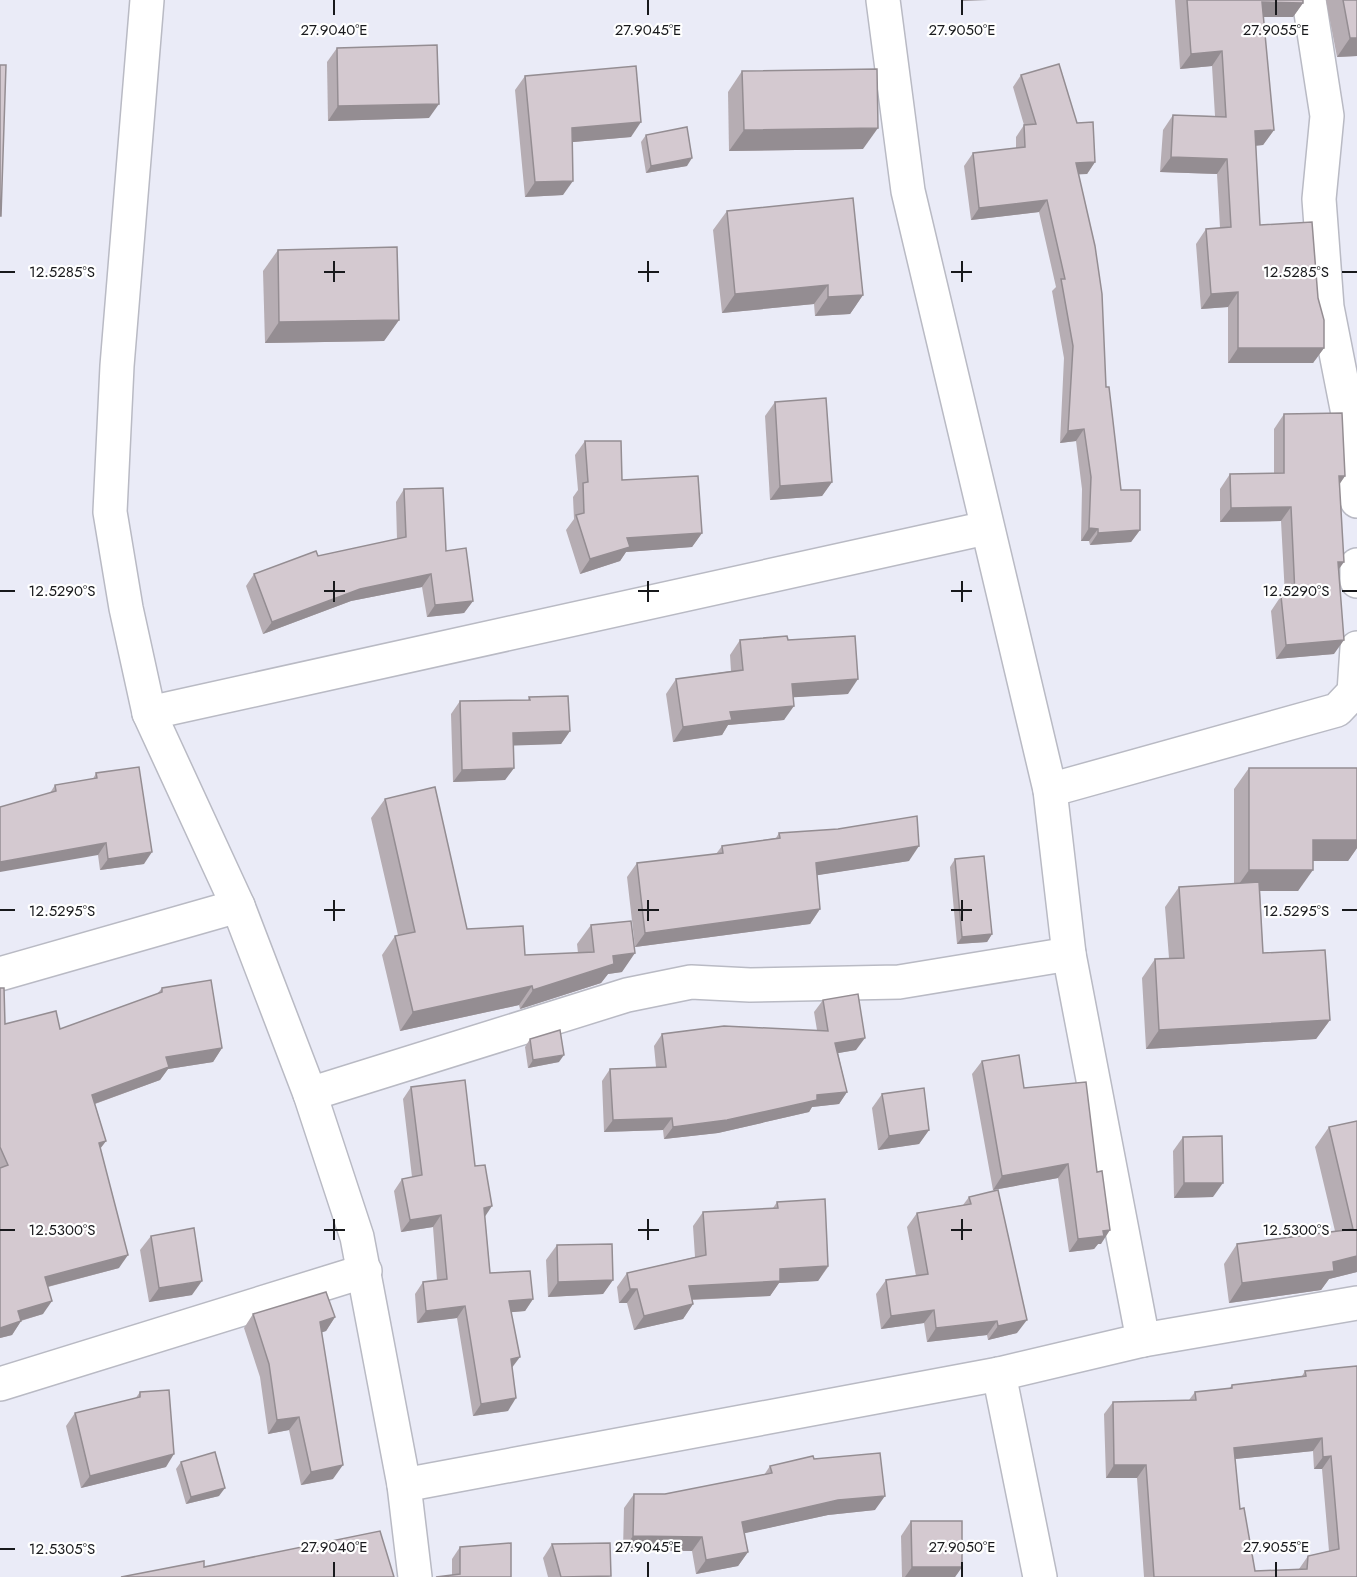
<svg xmlns="http://www.w3.org/2000/svg" width="1357" height="1577" font-family="Jost,sans-serif">
  <style>
    .lines { fill: none; stroke-linecap: round; stroke-linejoin: round }
    .street-casing { stroke: #b9bac4; stroke-width: 36 }
    .street { stroke: #fff; stroke-width: 33 }
    .wall { fill: #b6adb3; fill-rule: evenodd }
    .shaded-wall { fill: #948d92 }
    .building { fill: #d4c9d0; stroke: #948d92; stroke-width: 1.5; fill-rule: evenodd }
    .ticks { fill: none; stroke: #18191c; stroke-width: 2 }
    .ticks-label { font-size: 15px; text-anchor: middle; fill: #18191c; stroke: #fff; stroke-width: 4.5; stroke-linejoin: round; paint-order: stroke }
  </style>
  <rect width="100%" height="100%" fill="#eaebf7"/>
  <g class="lines">
    <g class="street-casing">
      <g id="street">
        <path d="M147,0l-30,366 -7,146 16,96 23,105 89,193 72,188 47,143 47,248 11,92"/>
        <path d="M883,0l25,191 142,599 19,164 74,386"/>
        <path d="M1309,0l18,116 -8,83 8,108 24,122 6,72"/>
        <path d="M1357,565v16"/>
        <path d="M149,713l837,-185"/>
        <path d="M1050,790l287,-80 17,-18 3,-44"/>
        <path d="M0,974l238,-68"/>
        <path d="M310,1094l317,-99 64,-13 59,3 149,-3 170,-28"/>
        <path d="M999,1374l41,203"/>
        <path d="M0,1384l365,-113"/>
        <path d="M404,1485l595,-111 144,-34 214,-37"/>
      </g>
    </g>
    <use href="#street" class="street"/>
  </g>
  <g class="wall">
    <path d="M1175,0h128v3l-10,14h-30l11,113 -11,15 -7,1 4,79 58,73 6,50 -11,15h-85v-56l-27,2 -5,-65 10,-15 14,-1 -3,-54 -57,-2 3,-42 10,-15 42,1 -3,-50 -32,3z"/>
    <path d="M1326,0h31v56l-20,1z"/>
    <path d="M337,48l92,70 -101,3 -1,-59z"/>
    <path d="M742,71l121,78 -134,2 -1,-59z"/>
    <path d="M1021,75l56,48 18,39 -8,12h-9l28,213 15,103 19,40 -9,12 -41,3 -1,-4h-8l1,-52 -6,-48 -16,2 4,-85 -12,-67 4,-4 -17,-75 -68,8 -7,-54 9,-13 43,-5v-11l8,-12 -11,-38z"/>
    <path d="M525,76l106,61 -58,5 -10,53 -38,2 -10,-107z"/>
    <path d="M646,135l41,31 -41,7 -5,-31z"/>
    <path d="M727,211l136,84 -13,19 -35,2 -1,-12 -92,9 -9,-83z"/>
    <path d="M278,250l121,70 -15,21 -119,2 -2,-72z"/>
    <path d="M775,402l57,80 -10,14 -52,4 -5,-84z"/>
    <path d="M1284,414l61,62 -6,8v86l-5,84 -58,5 -5,-48 10,-15h4l-4,-75 -61,1v-33l10,-15h44v-45z"/>
    <path d="M585,441l37,39 80,53 -10,14 -66,5 -6,9 -40,13 -14,-44 8,-11 -1,-22 5,-7 -3,-35z"/>
    <path d="M404,489l42,62 27,50 -9,12 -37,4 -5,-30 -71,14 -88,33 -17,-48 8,-12 64,-18 79,-17 -1,-37z"/>
    <path d="M740,640h48l60,54 -54,3 -10,23 -56,5 -6,10 -49,7 -7,-48 10,-15 55,-8 -1,-16z"/>
    <path d="M529,697l41,34 -9,13 -48,1 1,23 -9,12 -52,2 -2,-68 9,-13 68,-1z"/>
    <path d="M1249,768h108v80l-9,13h-35l-15,30h-38l3,62 67,67 -14,19 -170,10 -4,-71 13,-19 14,-1 -4,-51 14,-20 55,-3v-95z"/>
    <path d="M96,773l48,91 -44,6 -2,-15 -48,-62 5,-8 38,-6z"/>
    <path d="M385,799l82,130 58,26 53,-2 -1,-9 14,-19 31,47 -14,2 -7,9 -81,26 -1,-4 -119,26 -18,-76 13,-19 3,-1 -27,-117z"/>
    <path d="M779,833l130,28 -92,14 3,34 -10,15 -175,23 -8,-70 10,-14 79,-9 6,-8 54,-8z"/>
    <path d="M955,859l37,75 -5,8 -30,2 -7,-77z"/>
    <path d="M0,988l5,36 55,5 97,-35 5,-6 60,60 -9,14 -45,7 -8,11 -65,24 11,37 -6,8 19,119 -71,19 -5,27 -22,7 -9,14 -12,3z"/>
    <path d="M823,1000l33,50 -18,3 9,39 -8,12 -27,3 -3,5 -91,21 -54,6 -1,-9 -59,2 -2,-51 8,-12 46,-2 -2,-21 8,-12 155,-4 -3,-18z"/>
    <path d="M530,1039l29,23 -31,6 -3,-21z"/>
    <path d="M982,1061l42,27 62,-6 15,162h-3l-4,5 -25,3 -11,-74 -65,12 -21,-116z"/>
    <path d="M411,1087l64,79 10,51 5,56 43,26 -8,12 -14,1 1,56 -4,43 -35,5 -16,-98 -40,5 -2,-29 8,-12 14,-2 -4,-53 -32,5 -7,-41 8,-12 10,-2 -9,-78z"/>
    <path d="M882,1094l47,36 -10,14 -41,6 -6,-42z"/>
    <path d="M1357,1121v151l-28,7 -8,11 -92,13 -5,-39 13,-20 98,-13 -20,-84 14,-20z"/>
    <path d="M1183,1137l30,60 -39,1 -1,-47z"/>
    <path d="M969,1197l48,136 -29,7 -1,-5 -60,7 -3,-19 -43,6 -5,-35 10,-14 30,-4 -9,-49 10,-14 46,-8z"/>
    <path d="M777,1202l51,65 -10,14 -39,2 -9,13 -78,4 1,4 -10,15 -49,11 -7,-27h-8l-2,-16 10,-14 68,-16 -2,-31 10,-14 70,-4z"/>
    <path d="M151,1236l41,59 -43,7 -9,-52z"/>
    <path d="M557,1245l56,35 -10,14 -55,3 -2,-37z"/>
    <path d="M253,1314l82,3 -9,14 -4,1 11,147 -32,6 -12,-55 -21,4 -8,-57 -16,-49z"/>
    <path d="M1357,1366v211h-213l-7,-99h-31l-2,-64 9,-12 76,-2 6,-8 34,-3 3,-4 70,-9 3,-5zM1313,1451l1,18h8l7,82 -21,5 -9,13 -44,2 -15,-62 -5,-50z"/>
    <path d="M140,1392l26,75 -85,21 -15,-62 9,-13 60,-14z"/>
    <path d="M814,1459l61,51 -47,5 -84,18 4,19 -10,14 -42,8 -4,-23 -69,-1 1,-42 10,-14h31l99,-19 6,-9z"/>
    <path d="M181,1462l38,34 -33,8 -10,-35z"/>
    <path d="M911,1521l51,46 -7,10h-53l-1,-41z"/>
    <path d="M552,1544l58,33h-62l-5,-19z"/>
    <path d="M460,1547l51,30 -59,-2v-16z"/>
  </g>
  <g class="shaded-wall">
    <path d="M962,0h26l-27,1z"/>
    <path d="M1262,2l41,1 -10,14h-41z"/>
    <path d="M1350,38h7v18l-20,1z"/>
    <path d="M1222,51l-10,15 -32,3 11,-15z"/>
    <path d="M439,104l-10,14 -101,3 10,-15z"/>
    <path d="M641,122l-10,15 -69,6 10,-15z"/>
    <path d="M878,128l-15,21 -134,2 15,-21z"/>
    <path d="M1274,130l-11,15 -18,1 10,-15z"/>
    <path d="M1171,157l56,2 -10,15 -57,-2z"/>
    <path d="M692,158l-5,8 -41,7 5,-7z"/>
    <path d="M1095,162l-8,12 -20,1 9,-12z"/>
    <path d="M573,181l-10,14 -38,2 10,-15z"/>
    <path d="M1047,200l-8,12 -68,8 8,-12z"/>
    <path d="M828,285l-14,19 -92,9 13,-19z"/>
    <path d="M1238,292l-10,15 -27,2 10,-15z"/>
    <path d="M863,295l-13,19 -35,2 13,-19z"/>
    <path d="M399,320l-15,21 -119,2 14,-21z"/>
    <path d="M1238,348h86l-11,15h-85z"/>
    <path d="M1084,429l-8,12 -16,2 8,-12z"/>
    <path d="M1339,476h6l-10,15z"/>
    <path d="M832,482l-10,14 -52,4 10,-14z"/>
    <path d="M1291,507l-10,14 -61,1 11,-14z"/>
    <path d="M1089,528l9,1 -9,12h-8z"/>
    <path d="M1140,530l-9,12 -41,3 8,-12z"/>
    <path d="M702,533l-10,14 -66,5 -6,9 -40,13 10,-15 37,-21z"/>
    <path d="M1338,562h6l-10,14z"/>
    <path d="M431,574l-9,13 -71,14 -88,33 9,-12 88,-33z"/>
    <path d="M473,601l-9,12 -37,4 8,-12z"/>
    <path d="M1344,640l-10,14 -58,5 10,-14z"/>
    <path d="M858,679l-10,15 -66,4 10,-14z"/>
    <path d="M794,706l-10,14 -56,5 -6,10 -49,7 10,-15 47,-15z"/>
    <path d="M570,731l-9,13 -57,2 9,-13z"/>
    <path d="M514,768l-9,12 -52,2 9,-12z"/>
    <path d="M1313,840h44v8l-9,13h-50z"/>
    <path d="M106,843l-8,12 -98,17v-10z"/>
    <path d="M919,846l-10,15 -103,16 10,-14z"/>
    <path d="M152,852l-8,12 -44,6 8,-11z"/>
    <path d="M1249,870h64l-15,21h-64z"/>
    <path d="M820,909l-10,15 -175,23 10,-14z"/>
    <path d="M992,934l-5,8 -30,2 5,-7z"/>
    <path d="M635,953l-13,19 -14,2 -7,9 -81,26 13,-19 80,-34z"/>
    <path d="M532,986l-13,19 -119,26 13,-19z"/>
    <path d="M1330,1020l-14,19 -170,10 13,-19z"/>
    <path d="M865,1038l-9,12 -29,5 8,-12z"/>
    <path d="M222,1048l-9,14 -45,7 -8,11 -77,28 9,-13 74,-38z"/>
    <path d="M564,1055l-5,7 -31,6 5,-8z"/>
    <path d="M847,1092l-8,12 -27,3 -3,5 -91,21 -54,6 9,-12 144,-32z"/>
    <path d="M672,1118l-9,12 -59,2 9,-12z"/>
    <path d="M929,1130l-10,14 -41,6 11,-14z"/>
    <path d="M106,1141l-10,13 3,-11z"/>
    <path d="M1068,1164l-10,14 -65,12 9,-14z"/>
    <path d="M1184,1183h39l-10,14 -39,1z"/>
    <path d="M492,1206l-8,12v-10z"/>
    <path d="M441,1215l-8,12 -32,5 9,-12z"/>
    <path d="M1110,1230l-9,14h-3l-4,5 -25,3 9,-13 25,-8z"/>
    <path d="M128,1255l-9,13 -84,22 10,-13z"/>
    <path d="M1357,1256v16l-28,7 -8,11 -92,13 13,-20z"/>
    <path d="M828,1266l-10,15 -39,2 -9,13 -91,4 10,-14 91,-17z"/>
    <path d="M613,1280l-10,14 -55,3 10,-15z"/>
    <path d="M202,1281l-10,14 -43,7 10,-14z"/>
    <path d="M630,1289h7l-10,14h-8z"/>
    <path d="M533,1299l-8,12 -24,2 8,-12z"/>
    <path d="M52,1301l-9,13 -34,10 9,-13z"/>
    <path d="M693,1304l-10,15 -49,11 10,-14z"/>
    <path d="M465,1306l-8,12 -40,5 9,-12z"/>
    <path d="M934,1310l-10,13 -43,6 10,-13z"/>
    <path d="M335,1317l-9,14 -15,5 9,-14z"/>
    <path d="M1027,1320l-10,13 -29,7 10,-14z"/>
    <path d="M21,1321l-9,14 -12,3v-10z"/>
    <path d="M997,1321l-10,14 -60,7 9,-14z"/>
    <path d="M520,1357l-9,12v-10z"/>
    <path d="M516,1398l-8,13 -35,5 8,-12z"/>
    <path d="M299,1417l-10,13 -21,4 9,-14z"/>
    <path d="M1322,1438l-9,13 -88,9 9,-12z"/>
    <path d="M174,1454l-8,13 -85,21 9,-12z"/>
    <path d="M1331,1456l-9,13h-8l9,-12z"/>
    <path d="M343,1465l-10,14 -32,6 10,-13z"/>
    <path d="M1114,1465h32l-9,13h-31z"/>
    <path d="M225,1488l-6,8 -33,8 5,-7z"/>
    <path d="M885,1496l-10,14 -47,5 -96,21 10,-14 96,-22z"/>
    <path d="M633,1536l69,1 -10,14 -69,-1z"/>
    <path d="M748,1552l-10,14 -42,8 10,-14z"/>
    <path d="M912,1567h50l-7,10h-50z"/>
  </g>
  <g class="building">
    <path d="M1187,0h116v3l-41,-1 12,128 -19,1 5,94 52,-3 6,76 6,22v28h-86v-56l-27,2 -5,-65 25,-2 -4,-68 -56,-2 2,-42 53,2 -4,-66 -31,3z"/>
    <path d="M1343,0h14v38h-7z"/>
    <path d="M437,45l2,59 -101,2 -1,-58z"/>
    <path d="M1059,64l18,59 16,-1 2,40 -19,1 19,83 7,48 4,93h3l12,103h19v40l-42,3v-4l-9,-1 2,-51 -7,-48 -16,2 5,-85 -12,-67h4l-18,-79 -68,8 -6,-55 52,-6 -1,-22 12,-1 -15,-49z"/>
    <path d="M0,65h6l-5,151h-1z"/>
    <path d="M636,66l5,56 -69,6 1,53 -38,1 -10,-106z"/>
    <path d="M877,69l1,59 -134,2 -2,-59z"/>
    <path d="M687,127l5,31 -41,8 -5,-31z"/>
    <path d="M853,198l10,97 -35,2v-12l-93,9 -8,-83z"/>
    <path d="M397,247l2,73 -120,2 -1,-72z"/>
    <path d="M826,398l6,84 -52,4 -5,-84z"/>
    <path d="M1342,413l3,63h-6l5,86h-6l6,78 -58,5 -5,-49 14,-1 -4,-88 -60,1 -1,-34 54,-1v-59z"/>
    <path d="M585,441h36l1,39 76,-4 4,57 -75,5 3,9 -40,12 -14,-44 8,-2 -1,-30 5,-1z"/>
    <path d="M443,488l3,63 20,-3 7,53 -38,4 -4,-31 -71,15 -88,33 -18,-48 62,-23 2,5 88,-19 -2,-48z"/>
    <path d="M787,636l1,4 67,-4 3,43 -66,5 2,22 -64,6 2,8 -49,7 -7,-48 67,-9 -3,-30z"/>
    <path d="M568,696l2,35 -57,2 1,35 -52,2 -2,-69 70,-1 -1,-3z"/>
    <path d="M139,767l13,85 -44,7 -2,-16 -106,19v-55l56,-16 -1,-6 42,-7 -1,-5z"/>
    <path d="M1249,768h108v72h-44v30h-64z"/>
    <path d="M435,787l32,142 56,-3 2,29 69,-3 -3,-27 40,-4 4,32 -22,3 1,8 -81,26 -1,-4 -119,26 -18,-76 20,-4 -30,-133z"/>
    <path d="M917,816l2,30 -103,17 4,46 -175,24 -8,-70 86,-10 -1,-7 58,-8 -1,-5 59,-4z"/>
    <path d="M984,856l8,78 -30,3 -7,-78z"/>
    <path d="M1259,882l4,71 62,-3 5,70 -171,10 -4,-71 29,-1 -5,-71z"/>
    <path d="M211,980l11,68 -56,9 3,10 -77,28 14,46 -7,2 29,112 -83,22 7,24 -34,10 3,10 -21,7v-160l8,-3 -8,-18v-159h4l1,36 51,-13 4,18 102,-37v-4z"/>
    <path d="M858,994l7,44 -30,5 12,49 -30,3v5l-90,20 -54,7 -1,-9 -59,2 -3,-51 56,-2 -4,-33 62,-8 104,5 -5,-31z"/>
    <path d="M560,1030l4,25 -31,5 -3,-21z"/>
    <path d="M1019,1055l5,33 62,-6 11,90 5,-1 8,59 -7,1 1,5 -26,3 -10,-75 -66,12 -20,-115z"/>
    <path d="M465,1080l10,86 10,-1 7,41 -8,2 6,65 40,-2 3,28 -24,2 11,56 -9,2 5,39 -35,6 -16,-98 -39,5 -3,-29 24,-3 -6,-64 -31,5 -8,-41 20,-4 -11,-88z"/>
    <path d="M924,1088l5,42 -40,6 -7,-42z"/>
    <path d="M1357,1121v135l-24,6 1,9 -92,12 -5,-39 116,-15 -24,-102z"/>
    <path d="M1222,1136l1,47h-39l-1,-46z"/>
    <path d="M998,1190l29,130 -29,6 -1,-5 -61,7 -2,-18 -43,6 -5,-36 42,-6 -11,-61 54,-9 -2,-7z"/>
    <path d="M825,1199l3,67 -48,3v12l-91,5 4,18 -49,12 -7,-27h-7l-3,-16 79,-18 -3,-43 75,-4 -1,-6z"/>
    <path d="M194,1228l8,53 -43,7 -8,-52z"/>
    <path d="M612,1244l1,36 -55,2 -1,-37z"/>
    <path d="M326,1292l9,25 -15,5 23,143 -32,7 -12,-55 -22,3 -8,-56 -16,-50z"/>
    <path d="M1357,1366v211h-203l-8,-112h-32l-1,-63 83,-2 -1,-8 37,-4v-3l74,-9 -1,-5zM1322,1438l1,19 8,-1 8,93 -31,7 -1,13 -52,2 -11,-63 -4,1 -6,-61z"/>
    <path d="M169,1390l5,64 -84,22 -15,-63 65,-16v-5z"/>
    <path d="M215,1452l10,36 -34,9 -10,-35z"/>
    <path d="M880,1453l5,43 -47,4 -96,22 6,30 -42,8 -4,-23 -69,-1 1,-42h31l107,-21 -2,-7 43,-10 1,3z"/>
    <path d="M911,1521h51v46h-50z"/>
    <path d="M380,1531l14,46h-273l83,-16v6z"/>
    <path d="M511,1543v34h-75l24,-3v-27z"/>
    <path d="M610,1543l1,33 -50,1 -9,-33z"/>
  </g>
  <path class="ticks" d="M334,0v15M648,0v15M962,0v15M1276,0v15M334,261v21M648,261v21M962,261v21M0,272h15M324,272h21M638,272h21M951,272h21M1342,272h15M334,581v21M648,581v21M962,581v21M0,591h15M324,591h21M638,591h21M951,591h21M1342,591h15M334,900v21M648,900v21M962,900v21M0,910h15M324,910h21M638,910h21M951,910h21M1342,910h15M334,1219v21M648,1219v21M962,1219v21M0,1230h15M324,1230h21M638,1230h21M951,1230h21M1342,1230h15M0,1549h15M334,1562v15M648,1562v15M962,1562v15M1276,1562v15"/>
  <g class="ticks-label">
    <text x="334" y="35">27.9040°E</text>
    <text x="648" y="35">27.9045°E</text>
    <text x="962" y="35">27.9050°E</text>
    <text x="1276" y="35">27.9055°E</text>
    <text x="62" y="277">12.5285°S</text>
    <text x="1296" y="277">12.5285°S</text>
    <text x="62" y="596">12.5290°S</text>
    <text x="1296" y="596">12.5290°S</text>
    <text x="62" y="916">12.5295°S</text>
    <text x="1296" y="916">12.5295°S</text>
    <text x="62" y="1235">12.5300°S</text>
    <text x="1296" y="1235">12.5300°S</text>
    <text x="334" y="1552">27.9040°E</text>
    <text x="648" y="1552">27.9045°E</text>
    <text x="962" y="1552">27.9050°E</text>
    <text x="1276" y="1552">27.9055°E</text>
    <text x="62" y="1554">12.5305°S</text>
  </g>
</svg>
